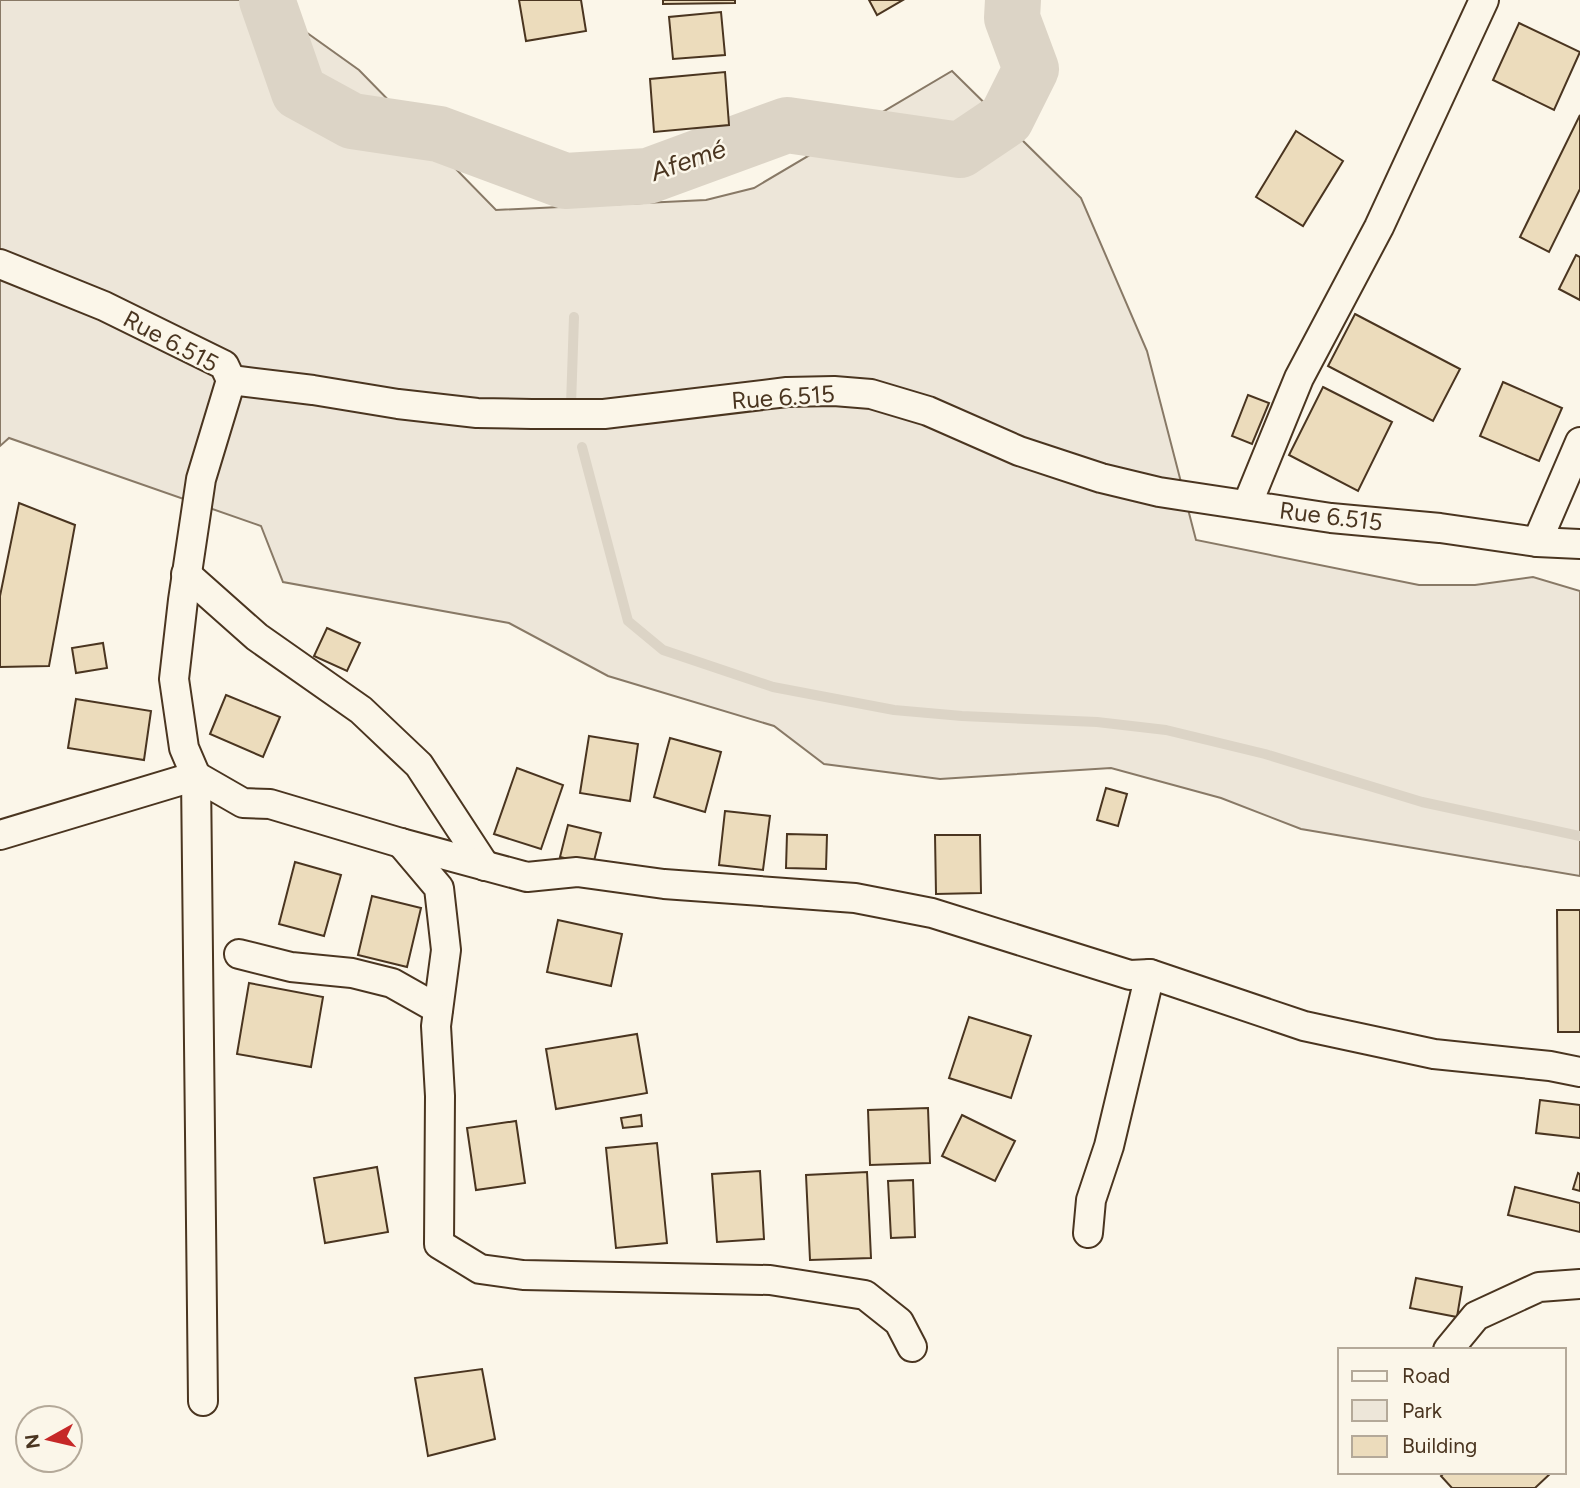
<svg xmlns="http://www.w3.org/2000/svg" width="1580" height="1488" font-family="Figtree,sans-serif">
  <style>
    .green { fill: #ede6d9; stroke: #887966; stroke-width: 2 }
    .lines { fill: none; stroke-linecap: round; stroke-linejoin: round }
    .stream { stroke: #dcd4c6; stroke-width: 10 }
    .river { stroke: #dcd4c6; stroke-width: 56 }
    .building { fill: #ecdcbc; stroke: #4a3520; stroke-width: 2 }
    .minor-casing { stroke: #4a3520; stroke-width: 32 }
    .minor { stroke: #fbf6e9; stroke-width: 28 }
    .labels { text-anchor: middle; dominant-baseline: central; stroke-width: 5; stroke-linejoin: round; paint-order: stroke }
    .street-label { font-size: 24px; fill: #4a3520; stroke: #fbf6e9 }
    .water-label { font-size: 26px; font-style: italic; fill: #4a3520; stroke: #fbf6e9 }
  </style>
  <rect width="100%" height="100%" fill="#fbf6e9"/>
  <path class="green" d="M0,0h261l98,70 137,140 210,-10 48,-12 198,-117 129,127 66,153 49,189 223,45h56l58,-8 47,14v285l-279,-47 -80,-31 -110,-30 -171,11 -116,-15 -50,-38 -166,-50 -99,-53 -226,-41 -22,-56 -252,-88 -9,8z"/>
  <g class="lines">
    <g class="stream">
      <path d="M571,405l3,-88"/>
      <path d="M582,447l46,174 35,29 110,37 121,23 68,6 135,6 69,8 99,24 157,48 158,34"/>
    </g>
    <path class="river" d="M267,0l32,92 53,29 87,13 126,47 83,-5 139,-51 173,25 46,-31 25,-50 -19,-51 1,-18"/>
  </g>
  <g class="building">
    <path d="M519,0h62l5,31 -60,10z"/>
    <path d="M663,0h72v3l-72,1z"/>
    <path d="M869,0h34l-26,15z"/>
    <path d="M721,12l4,43 -52,4 -4,-42z"/>
    <path d="M1519,23l61,29 -26,58 -61,-30z"/>
    <path d="M725,72l4,53 -75,7 -4,-53z"/>
    <path d="M1580,115v74l-31,63 -29,-15z"/>
    <path d="M1296,131l47,30 -40,65 -47,-29z"/>
    <path d="M1576,255l4,2v43l-21,-11z"/>
    <path d="M1355,314l105,55 -27,52 -105,-55z"/>
    <path d="M1503,382l59,26 -23,53 -59,-25z"/>
    <path d="M1323,387l69,35 -34,69 -69,-36z"/>
    <path d="M1248,395l21,8 -17,41 -20,-8z"/>
    <path d="M19,503l56,22 -26,141 -49,1v-71z"/>
    <path d="M327,628l33,15 -13,28 -33,-15z"/>
    <path d="M103,643l4,25 -31,5 -4,-25z"/>
    <path d="M226,695l54,22 -17,40 -53,-23z"/>
    <path d="M76,699l75,12 -7,49 -76,-12z"/>
    <path d="M589,736l49,8 -8,57 -50,-8z"/>
    <path d="M670,738l51,14 -16,60 -51,-15z"/>
    <path d="M517,768l46,17 -22,64 -47,-15z"/>
    <path d="M1106,788l21,6 -9,32 -21,-6z"/>
    <path d="M725,811l45,5 -7,54 -44,-5z"/>
    <path d="M568,825l33,8 -8,32 -33,-8z"/>
    <path d="M787,834l40,1 -1,34 -40,-1z"/>
    <path d="M935,835h45l1,58 -45,1z"/>
    <path d="M295,862l46,13 -17,61 -45,-12z"/>
    <path d="M372,896l49,12 -14,59 -49,-12z"/>
    <path d="M1557,910h23v122h-22z"/>
    <path d="M558,920l64,14 -11,52 -64,-14z"/>
    <path d="M249,983l74,14 -12,70 -74,-13z"/>
    <path d="M969,1017l62,19 -20,62 -62,-20z"/>
    <path d="M637,1034l10,59 -91,16 -10,-60z"/>
    <path d="M1540,1100l40,5v33l-44,-5z"/>
    <path d="M928,1108l2,55 -60,2 -2,-55z"/>
    <path d="M641,1115l1,11 -19,2 -2,-10z"/>
    <path d="M962,1115l53,26 -20,40 -53,-25z"/>
    <path d="M516,1121l9,62 -49,7 -9,-62z"/>
    <path d="M657,1143l10,100 -51,5 -10,-100z"/>
    <path d="M377,1167l11,65 -63,11 -11,-65z"/>
    <path d="M760,1171l4,68 -47,3 -5,-68z"/>
    <path d="M867,1172l4,86 -61,2 -4,-85z"/>
    <path d="M1578,1173l2,1v17l-7,-2z"/>
    <path d="M913,1180l2,57 -24,1 -3,-57z"/>
    <path d="M1515,1187l65,16v29l-72,-17z"/>
    <path d="M1416,1278l46,9 -5,30 -47,-9z"/>
    <path d="M482,1369l13,70 -67,17 -13,-78z"/>
    <path d="M1445,1472h107l-17,16h-83l-11,-12z"/>
  </g>
  <g class="lines">
    <g class="minor-casing">
      <g id="minor">
        <path d="M0,264l104,42 120,59 7,15 82,10 85,14 79,9 55,1h72l183,-22 47,-1 37,3 57,17 91,40 82,27 58,14 172,26 109,10 97,14 43,2"/>
        <path d="M1247,505l52,-127 80,-151 105,-227"/>
        <path d="M1537,542l43,-100"/>
        <path d="M186,574l71,63 104,73 58,55 66,101"/>
        <path d="M0,835l196,-59 47,27 27,1 131,39 126,34 50,-5 87,12 191,14 77,15 198,62 20,-1 154,52 130,28 116,12 30,6"/>
        <path d="M401,843l38,45 7,62 -10,76 4,70 -1,148 41,25 43,6 247,5 95,15 34,27 13,25"/>
        <path d="M239,954l52,13 61,6 40,10 46,26"/>
        <path d="M1088,1233l3,-33 18,-54 41,-172"/>
        <path d="M1448,1350l28,-34 63,-29 41,-3"/>
        <path d="M203,1401l-7,-625 -12,-28 -10,-69 9,-79 18,-121 30,-99"/>
      </g>
    </g>
    <use href="#minor" class="minor"/>
  </g>
  <g class="labels">
    <g class="street-label">
      <text transform="translate(171 341) rotate(28)">Rue 6.515</text>
      <text transform="translate(783 397) rotate(-4)">Rue 6.515</text>
      <text transform="translate(1331 516) rotate(7)">Rue 6.515</text>
    </g>
    <g class="water-label">
      <text transform="translate(688 160) rotate(-19)">Afemé</text>
    </g>
  </g>
  <rect x="1338" y="1348" width="228" height="126" fill="#fbf6e9" stroke="#b4a999" stroke-width="2"/>
  <rect x="1352" y="1371" width="35" height="10" fill="#fbf6e9" stroke="#b4a999" stroke-width="2"/>
  <text x="1402" y="1383" font-size="21" fill="#4a3520">Road</text>
  <rect x="1352" y="1400" width="35" height="21" fill="#ede6d9" stroke="#b4a999" stroke-width="2"/>
  <text x="1402" y="1418" font-size="21" fill="#4a3520">Park</text>
  <rect x="1352" y="1436" width="35" height="21" fill="#ecdcbc" stroke="#b4a999" stroke-width="2"/>
  <text x="1402" y="1453" font-size="21" fill="#4a3520">Building</text>
  <g transform="translate(49 1439) rotate(262)"><circle r="33" fill="#fbf6e9" stroke="#b4a999" stroke-width="2"/>
  <path d="M0-5L12 26L0 18L-12 26Z" fill="#c62828"/>
  <text y="-10" font-size="19" font-weight="bold" text-anchor="middle" fill="#4a3520">N</text>
  </g>
</svg>
